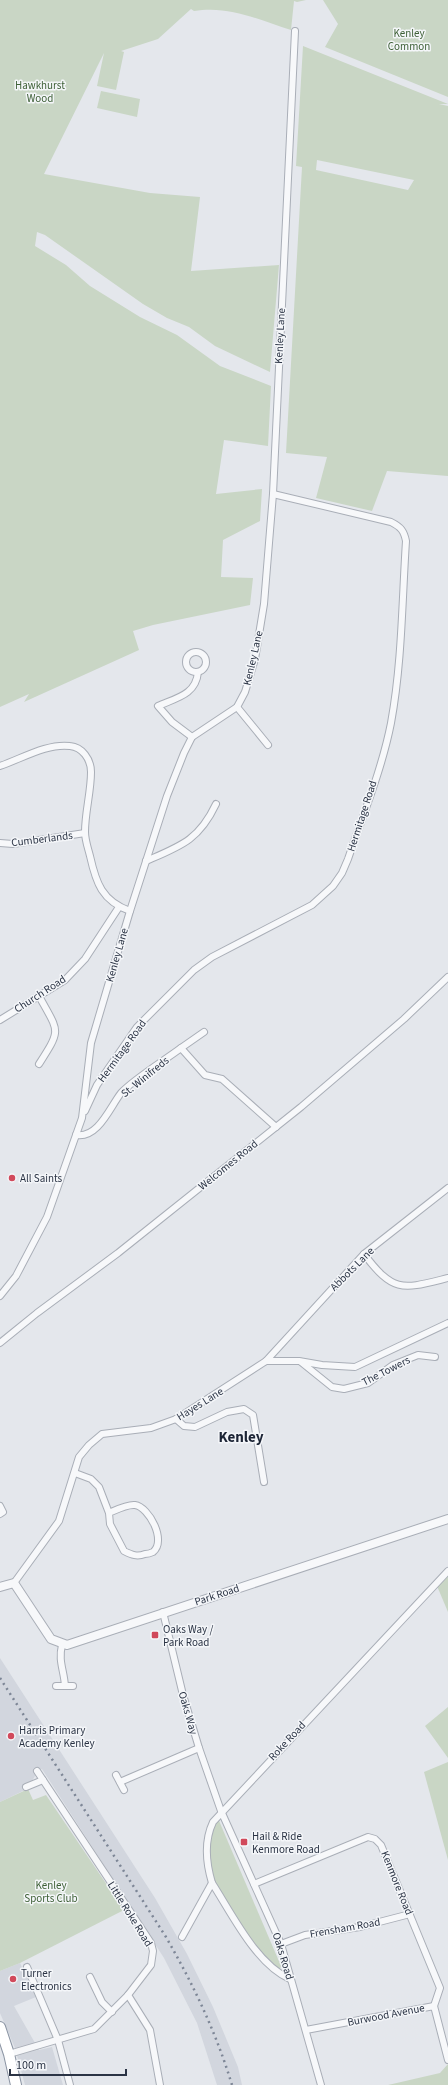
<svg xmlns="http://www.w3.org/2000/svg" width="448" height="2085" font-family="'Source Sans 3',sans-serif">
  <style>
    .built { fill: #d2d6de }
    .green { fill: #c9d6c5; fill-rule: evenodd }
    .lines { fill: none; stroke-linecap: round; stroke-linejoin: round }
    .minor-casing { stroke: #a9aeb7; stroke-width: 8 }
    .tertiary-casing { stroke: #a9aeb7; stroke-width: 10 }
    .trunk-casing { stroke: #8b94a3; stroke-width: 12 }
    .minor { stroke: #f7f8fa; stroke-width: 6 }
    .tertiary { stroke: #f7f8fa; stroke-width: 8 }
    .trunk { stroke: #fff; stroke-width: 10 }
    .rail { stroke: #7d8696; stroke-width: 2.5; stroke-dasharray: 2 4; stroke-linecap: butt }
    .poi-dot { fill: #d1495b; stroke: #f4f6f9; stroke-width: 1.5 }
    .labels { text-anchor: middle; dominant-baseline: central; stroke-width: 3; stroke-linejoin: round; paint-order: stroke }
    .park-label { font-size: 11px; fill: #3f6138; stroke: #f4f6f9 }
    .street-label { font-size: 11px; fill: #2b3445; stroke: #f4f6f9 }
    .poi-label { font-size: 11px; fill: #2b3445; stroke: #f4f6f9; text-anchor: start }
    .district-label { font-size: 15px; font-weight: bold; fill: #1d2536; stroke: #f4f6f9 }
  </style>
  <rect width="100%" height="100%" fill="#e4e7ec"/>
  <g class="built">
    <path d="M0,1658l155,240 32,56 26,53 25,60 4,18h-25l-20,-62 -33,-65 -122,-189 -7,3v4l-8,13 -27,13z"/>
    <path d="M20,1963l16,34 -22,9 25,44 13,-3 11,38h-38l-10,-37 -15,-35v-42z"/>
  </g>
  <g class="green">
    <path d="M0,0h306l-9,2 -3,-1 -3,29c-32,-10 -62,-25 -97,-19l-3,-2 -33,30 -37,12 3,1 -8,38 -19,-4 7,-33 -60,121 106,19 50,4 -9,74 88,-6 -9,107 -55,-26 -26,-19 -22,-9 -24,-14 -98,-69 -8,-3 -2,14 31,19 24,21 50,31 37,18 43,31 51,20 -3,60 -44,-6 -8,54 46,-5 -2,32 -37,19 -2,37 32,1 -3,27 -97,20 -20,6 6,19 -115,52 5,-8 -29,13z"/>
    <path d="M323,0h125v97l-123,-50 13,-23z"/>
    <path d="M303,46l145,58h-9l9,2v370l-61,-5 -15,40 -56,-13 11,-41 -41,-4 16,-286 -6,-1zM317,160l97,20 -6,10 -92,-20z"/>
    <path d="M101,91l39,8 -3,18 -40,-9z"/>
    <path d="M448,1574v38l-11,-26z"/>
    <path d="M448,1707v51l-23,-32z"/>
    <path d="M448,1762v98l-24,-88z"/>
    <path d="M28,1789l5,11 13,-5 78,115 -104,53 -20,8v-169z"/>
    <path d="M217,1816l64,150 -3,8 -30,-34 -36,-57 -5,-49z"/>
    <path d="M448,2064v21h-60l52,-12z"/>
  </g>
  <g class="lines">
    <g class="minor-casing">
      <g id="minor">
        <circle cx="196" cy="662" r="10"/>
        <path d="M237,707l31,38"/>
        <path d="M192,737l-20,-15 -14,-16c18,-8 38,-11 40,-34"/>
        <path d="M0,766c21,-7 47,-23 70,-20 12,1 21,13 21,26 0,20 -6,40 -6,60 0,8 3,16 5,24 6,27 12,45 40,55"/>
        <path d="M0,843l13,1 72,-11"/>
        <path d="M146,861c35,-15 53,-21 70,-57"/>
        <path d="M0,1020l65,-40 20,-21 34,-52"/>
        <path d="M181,1048l23,-16"/>
        <path d="M39,1064c23,-36 20,-31 0,-68"/>
        <path d="M85,1111l12,-26 40,-58 57,-57 18,-13 100,-52 21,-19 9,-13 6,-14c15,-44 34,-90 43,-136 11,-60 11,-121 15,-182 -2,-10 -5,-14 -15,-19l-118,-28"/>
        <path d="M76,1135c22,4 34,-28 45,-42 13,-14 44,-33 60,-45l24,27 17,4 54,48"/>
        <path d="M364,1254c30,40 39,35 84,24"/>
        <path d="M0,1296l16,-20 31,-59 35,-99 9,-75 39,-132 37,-115 17,-43 8,-16 45,-30 8,-15 10,-33 9,-55 9,-110 22,-463"/>
        <path d="M0,1343l37,-30 81,-60 183,-146 103,-88 44,-42"/>
        <path d="M266,1361l98,-107 84,-66"/>
        <path d="M301,1362l31,25 12,2 24,-6 25,-18 25,-10 17,2"/>
        <path d="M176,1419l8,7 11,1 32,-15 17,-3 9,6 11,67"/>
        <path d="M75,1473l16,6 8,8 10,26 1,11 14,27c8,4 13,6 21,3 2,0 6,-1 8,-2 14,-11 -4,-45 -18,-47 -8,-1 -19,5 -26,8"/>
        <path d="M0,1506l3,6 -3,2"/>
        <path d="M14,1583l45,-62 20,-64 10,-12 13,-11 49,-6 25,-9 90,-58h33l23,4 33,2 93,-44"/>
        <path d="M163,1612l20,83 16,53 22,63 60,133 40,141"/>
        <path d="M56,1686h9c-1,-16 -7,-25 -3,-41"/>
        <path d="M65,1686h8"/>
        <path d="M116,1775l8,15"/>
        <path d="M120,1782l79,-34"/>
        <path d="M26,1787l17,-7"/>
        <path d="M212,1883c20,31 44,81 78,96"/>
        <path d="M254,1884l114,-47 7,2 6,6 59,143 -6,18"/>
        <path d="M182,1937l30,-54c-6,-20 -8,-42 1,-61l235,-251"/>
        <path d="M281,1944l24,-9 55,-8 50,-13"/>
        <path d="M27,1967l31,73 12,45"/>
        <path d="M90,1977l12,25 10,10"/>
        <path d="M128,1995l22,35 10,55"/>
        <path d="M306,2030l128,-24 14,54"/>
        <path d="M9,2054l85,-25 34,-34 23,-30 2,-14 -2,-8 -114,-172"/>
      </g>
    </g>
    <g class="tertiary-casing">
      <path id="tertiary" d="M0,1587l14,-4 37,56 16,6 381,-126"/>
    </g>
    <g class="trunk-casing">
      <path id="trunk" d="M0,2027l9,27 7,31"/>
    </g>
    <use href="#minor" class="minor"/>
    <use href="#tertiary" class="tertiary"/>
    <use href="#trunk" class="trunk"/>
    <path class="rail" d="M0,1678l166,259c27,47 50,95 66,148"/>
  </g>
  <g class="poi-dot">
    <circle cx="12" cy="1178" r="4"/>
    <rect x="151" y="1631" width="8" height="8" rx="2"/>
    <circle cx="11" cy="1736" r="4"/>
    <rect x="240" y="1838" width="8" height="8" rx="2"/>
    <circle cx="13" cy="1979" r="4"/>
  </g>
  <g class="labels">
    <g class="park-label">
      <text x="409" y="33">Kenley<tspan x="409" dy="13">Common</tspan></text>
      <text x="40" y="85">Hawkhurst<tspan x="40" dy="13">Wood</tspan></text>
      <text x="51" y="1885">Kenley<tspan x="51" dy="13">Sports Club</tspan></text>
    </g>
    <g class="street-label">
      <text transform="translate(280 336) rotate(-87)">Kenley Lane</text>
      <text transform="translate(253 658) rotate(-77)">Kenley Lane</text>
      <text transform="translate(362 816) rotate(-72)">Hermitage Road</text>
      <text transform="translate(42 839) rotate(-7)">Cumberlands</text>
      <text transform="translate(117 955) rotate(-74)">Kenley Lane</text>
      <text transform="translate(40 994) rotate(-33)">Church Road</text>
      <text transform="translate(122 1051) rotate(-54)">Hermitage Road</text>
      <text transform="translate(145 1077) rotate(-39)">St. Winifreds</text>
      <text transform="translate(228 1165) rotate(-39)">Welcomes Road</text>
      <text transform="translate(352 1269) rotate(-45)">Abbots Lane</text>
      <text transform="translate(386 1371) rotate(-27)">The Towers</text>
      <text transform="translate(200 1404) rotate(-32)">Hayes Lane</text>
      <text transform="translate(217 1595) rotate(-18)">Park Road</text>
      <text transform="translate(188 1713) rotate(74)">Oaks Way</text>
      <text transform="translate(287 1741) rotate(-47)">Roke Road</text>
      <text transform="translate(397 1883) rotate(68)">Kenmore Road</text>
      <text transform="translate(130 1914) rotate(58)">Little Roke Road</text>
      <text transform="translate(345 1928) rotate(-10)">Frensham Road</text>
      <text transform="translate(283 1956) rotate(73)">Oaks Road</text>
      <text transform="translate(386 2015) rotate(-11)">Burwood Avenue</text>
    </g>
    <g class="poi-label">
      <text x="20" y="1178">All Saints</text>
      <text x="163" y="1629">Oaks Way /<tspan x="163" dy="13">Park Road</tspan></text>
      <text x="19" y="1730">Harris Primary<tspan x="19" dy="13">Academy Kenley</tspan></text>
      <text x="252" y="1836">Hail &amp; Ride<tspan x="252" dy="13">Kenmore Road</tspan></text>
      <text x="21" y="1973">Turner<tspan x="21" dy="13">Electronics</tspan></text>
    </g>
    <g class="district-label">
      <text x="241" y="1437">Kenley</text>
    </g>
  </g>
  <path d="M10 2069v6h116v-6" fill="none" stroke="#2b3445" stroke-width="2"/>
  <text x="16" y="2069" font-size="12" fill="#2b3445" stroke="#f4f6f9" stroke-width="3" paint-order="stroke">100 m</text>
</svg>
